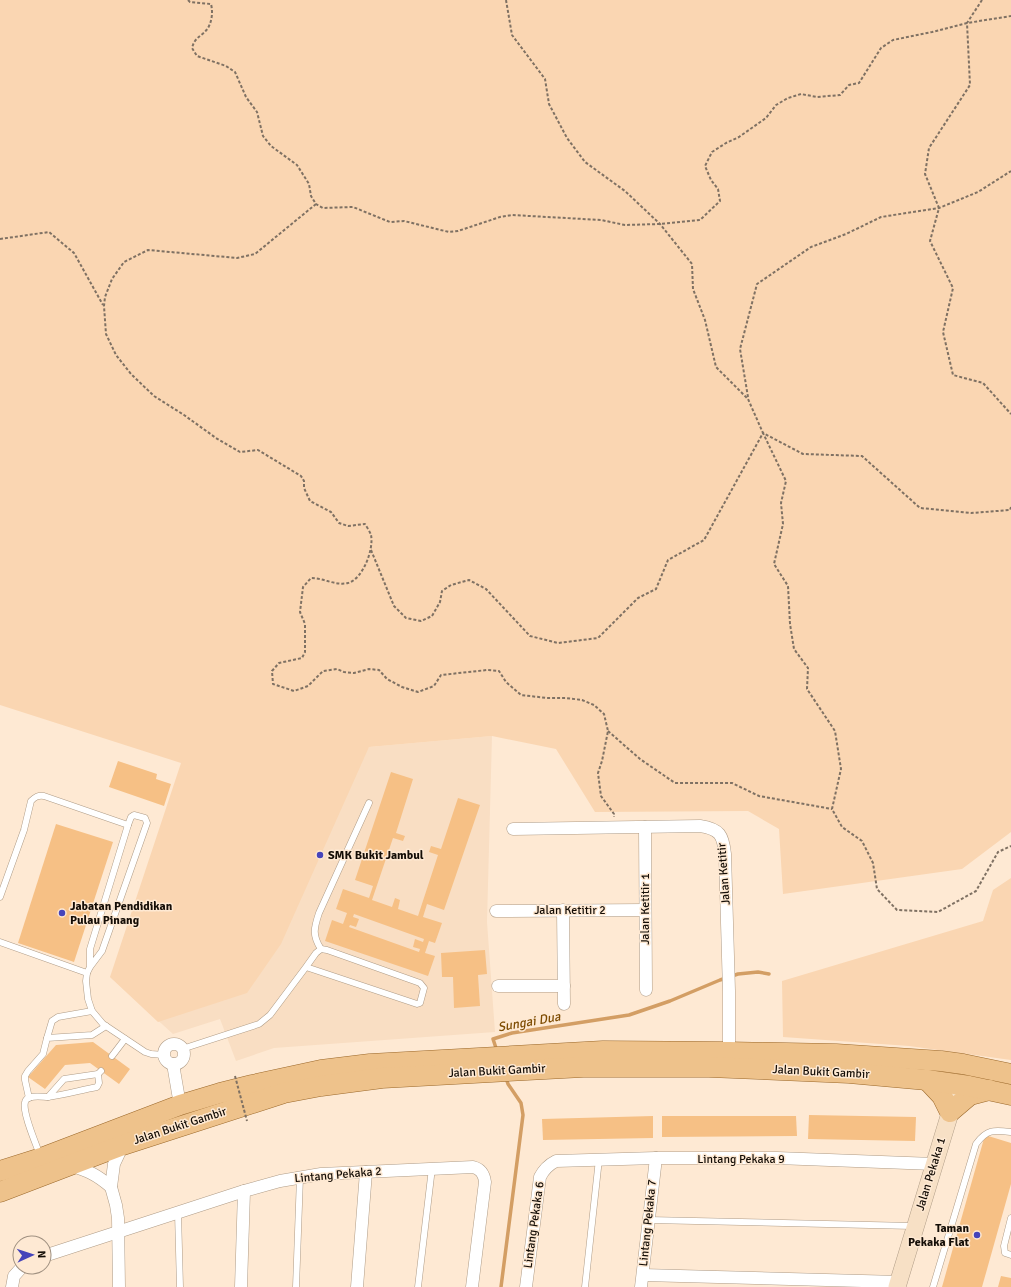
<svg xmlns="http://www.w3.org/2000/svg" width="1011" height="1287" font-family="Signika,sans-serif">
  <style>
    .built { fill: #f9dec3 }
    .green { fill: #fad6b2 }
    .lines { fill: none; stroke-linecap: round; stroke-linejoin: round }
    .stream { stroke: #d39e64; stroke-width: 3.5 }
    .building { fill: #f6c085; fill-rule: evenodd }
    .service-casing { stroke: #af9c87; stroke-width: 7 }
    .minor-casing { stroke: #af9c87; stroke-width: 13 }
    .secondary-casing { stroke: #af9c87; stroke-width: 18 }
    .primary-casing { stroke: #9b682a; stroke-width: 21 }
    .path { stroke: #7f7163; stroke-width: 2; stroke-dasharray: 3 2; stroke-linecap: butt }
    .service { stroke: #fff; stroke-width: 6 }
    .minor { stroke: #fff; stroke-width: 12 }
    .secondary { stroke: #f7e0c5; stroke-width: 17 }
    .primary { stroke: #eec28b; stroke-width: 20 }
    .path-bridge { stroke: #7f7163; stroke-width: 2; stroke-dasharray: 3 2; stroke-linecap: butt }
    .poi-dot { fill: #4644ba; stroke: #fee9d3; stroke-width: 1.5 }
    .labels { text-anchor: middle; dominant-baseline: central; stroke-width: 3; stroke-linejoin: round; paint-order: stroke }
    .poi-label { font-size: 12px; font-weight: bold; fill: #140d06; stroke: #fee9d3; text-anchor: start }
    .street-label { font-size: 12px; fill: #140d06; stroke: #fee9d3 }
    .water-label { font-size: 13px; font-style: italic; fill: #7d4b00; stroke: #fee9d3 }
  </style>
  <rect width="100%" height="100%" fill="#fee9d3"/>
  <path class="built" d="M492,736l-5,186 8,110 -221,16 -38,13 -16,-42 -47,15 -63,-57 259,-230z"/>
  <g class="green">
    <path d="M0,0h1011v832l-49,37 -179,25 -4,-65 -31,-18 -153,1 -39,-63 -64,-13 -123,11 -88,197 -34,49 -89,29 -48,-45 71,-214 -181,-58z"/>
    <path d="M1011,878v182l-102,-14 -126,-9 -1,-56 201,-60 10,-31z"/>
  </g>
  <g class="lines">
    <g class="stream">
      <path d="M497,1051l-4,-12 19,-6 117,-18 41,-14 50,-21 18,-6 20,-2 11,2"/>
      <path d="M501,1287l22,-172 -2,-12 -13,-19 -2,-6"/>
    </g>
  </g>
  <g class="building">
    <path d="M118,761l39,13 -1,5 15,5 -7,22 -55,-19z"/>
    <path d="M391,772l22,7 -17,54 9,3 -2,5 -10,-3 -21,62 20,7 3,-9 5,2 -2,9 20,7 20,-61 -9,-3 2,-6 10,3 17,-51 22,7 -36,105 -17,-6 -4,13 19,6 -7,20 -6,-2 -4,12 10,3 -7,20 -103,-35 7,-21 11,4 4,-11 -11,-4 7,-20 26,9 4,-12 -18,-6zM354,914l70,25 -1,3 -8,-3 -2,8 7,2 -1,3 -70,-25 1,-2 6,2 3,-8 -6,-2z"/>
    <path d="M56,824l57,18 -39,120 -56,-19z"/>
    <path d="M485,950l2,24 -9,1 2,31 -26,2 -1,-31h-11l-1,-24z"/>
    <path d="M93,1042l37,27 -11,15 -29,-21 -25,2 -20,24 -17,-12 28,-32z"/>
    <path d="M809,1115l107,2 -1,24 -107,-2z"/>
    <path d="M653,1116v22l-110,2 -1,-21z"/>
    <path d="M662,1116h134l1,20 -135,1z"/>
    <path d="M985,1135l26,8v41l-29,103h-40z"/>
    <path d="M1001,1276l10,2v9h-13z"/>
  </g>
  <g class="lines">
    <g class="service-casing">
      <g id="service">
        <path d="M0,897l24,-67 7,-29c4,-4 7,-6 13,-5l84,29"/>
        <path d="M0,942l87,31"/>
        <path d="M321,949c-9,-14 -7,-21 -2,-36l50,-110"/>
        <path d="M90,967v-18l38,-124 3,-8 3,-2 11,3 2,5 -45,128 -12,16 -3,6 -1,8 2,18 4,12 11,13 42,28 6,2 13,1"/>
        <path d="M47,1038l5,-17 6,-4 34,-6"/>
        <path d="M182,1049l77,-25 11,-9 36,-48 111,37 3,-1 4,-15 -4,-5 -93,-33 -6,-1 -5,4 -10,14"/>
        <path d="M112,1056l13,-17"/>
        <path d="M48,1097l16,-18 34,-5 3,-3"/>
        <path d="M29,1098l-4,-18v-4l3,-5 15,-17 4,-16 45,-3 14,-9"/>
        <path d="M40,1155c-4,-11 -18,-43 -15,-53 2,-8 17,-5 23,-5 16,-2 33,-7 49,-10l2,-4 -1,-9"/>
        <path d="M178,1213l2,74"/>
        <path d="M1011,1218l-7,28 1,7 6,2"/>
        <path d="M649,1220l264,6"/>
        <path d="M296,1287l4,-110"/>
        <path d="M418,1287l14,-119"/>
        <path d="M585,1287l14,-128"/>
        <path d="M933,1287l43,-143c11,-15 18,-14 35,-12"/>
      </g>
    </g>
    <g class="minor-casing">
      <g id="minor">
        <path d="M645,827l1,163"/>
        <path d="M513,829l187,-3c20,3 23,9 25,28l4,137v61"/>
        <path d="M563,910l1,94"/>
        <path d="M496,911l149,-1"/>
        <path d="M498,986h66"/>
        <circle cx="174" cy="1054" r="10"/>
        <path d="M173,1064l7,41"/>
        <path d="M70,1165c18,6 26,9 41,22"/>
        <path d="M44,1256l200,-65 36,-10 41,-7 152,-7c8,2 11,7 12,15l-13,105"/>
        <path d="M643,1275l256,7"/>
        <path d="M12,1287l2,-11 8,-9"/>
        <path d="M119,1287l-1,-69 -2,-13 -5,-18 3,-23 9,-19"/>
        <path d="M241,1287l3,-96"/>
        <path d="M357,1287l9,-115"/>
        <path d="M526,1287l14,-110c4,-8 8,-12 16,-16l100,-3h121l157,6"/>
        <path d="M641,1287l15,-129"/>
      </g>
    </g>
    <g class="secondary-casing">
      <path id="secondary" d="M897,1287l57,-187"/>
    </g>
    <g class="primary-casing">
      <g id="primary">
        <path d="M927,1080l15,16 8,16 20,-17 19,-5"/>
        <path d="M0,1171l41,-13 139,-53 40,-12 32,-8 69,-15 49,-6 233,-13 126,1 107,2 105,7 22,3 48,10"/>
        <path d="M0,1192l123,-47 161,-52 37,-7 61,-8 201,-11h126l140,6 78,7 42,6 42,9"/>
      </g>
    </g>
    <g class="path">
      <path d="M188,0l2,2 21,2c2,8 1,17 -3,24 -6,9 -13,8 -16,20l5,8 29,10 9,6 11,25 11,15 6,24 8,10 26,19 12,19 2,12 5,8 7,4 30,-1 37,15 14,-1 45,11 9,-1 42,-14 12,-2 89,5 24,5 35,-1 40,-4 20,-19 -2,-12 -7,-9 -6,-14 7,-14 14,-9 13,-6 27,-19 10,-13 12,-7 13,-4 16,3 23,-2 9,-10 10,-2 22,-35 12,-8 39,-8 35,-9 44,-7"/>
      <path d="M506,0l6,35 33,44 4,25 18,34 18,24 40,29 35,33 32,40 1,25 12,31 11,47 32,32 15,34 40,21 59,2 58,52 51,5 39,-3 1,-3"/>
      <path d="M982,0l-15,23 3,62 -41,63 -4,26 14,34 -9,33 23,47 -10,44 10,43 30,8 28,31"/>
      <path d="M316,204l-61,50 -18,4 -89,-8 -24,12 -12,17 -7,18 -1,9 2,28 10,21 15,19 23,22 30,19 32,23 24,14 18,-2 43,26 3,5v7l6,13 21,11 8,11 9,3 17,-2c2,3 5,8 6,11 3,14 -8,44 -23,48 -12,3 -25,-5 -37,-5l-8,9 -3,25 5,12v28l-3,6 -23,5 -7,8 1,13 21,7 14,-5 15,-15 14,-2 7,3 10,1 15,-4 10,1 8,9 15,8 16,5 16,-6 7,-11 46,-5 12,1 7,11 15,13 26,3h19l16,2 12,5 10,9 4,17 -6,30 -4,12 3,23 13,18v3"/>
      <path d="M0,239l49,-7 25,21 29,52"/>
      <path d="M748,397l-8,-48 17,-65 54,-37 35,-13 35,-17 58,-9 39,-16 33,-21"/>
      <path d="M371,550l23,56 12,12 15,3 11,-5 8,-14 2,-11 9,-6 18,-5 17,9 44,47 28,7 40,-5 40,-40 18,-9 12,-29 36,-20 59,-107 23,48 -5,22 2,21 -9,40 14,22 2,38 4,25 14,19 -1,21 28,42 6,38 -9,40 10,18 20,14 11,22 4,26 20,21 41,2 38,-21 22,-39 13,-6"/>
      <path d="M608,731l32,28 35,24h57l27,13 73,13"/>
    </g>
    <use href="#service" class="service"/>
    <use href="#minor" class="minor"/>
    <use href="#secondary" class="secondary"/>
    <use href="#primary" class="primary"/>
    <path class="path-bridge" d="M235,1076l12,45"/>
  </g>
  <g class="poi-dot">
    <circle cx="320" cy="855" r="4"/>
    <circle cx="62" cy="913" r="4"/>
    <circle cx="977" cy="1235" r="4"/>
  </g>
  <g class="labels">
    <g class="poi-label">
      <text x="328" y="855">SMK Bukit Jambul</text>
      <text x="70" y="906">Jabatan Pendidikan<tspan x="70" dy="14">Pulau Pinang</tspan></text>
      <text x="969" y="1228" text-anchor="end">Taman<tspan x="969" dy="14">Pekaka Flat</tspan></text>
    </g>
    <g class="street-label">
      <text transform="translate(724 874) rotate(-94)">Jalan Ketitir</text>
      <text transform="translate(645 909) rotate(-90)">Jalan Ketitir 1</text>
      <text x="570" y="910">Jalan Ketitir 2</text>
      <text transform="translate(497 1071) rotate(-3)">Jalan Bukit Gambir</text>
      <text transform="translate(821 1072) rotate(3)">Jalan Bukit Gambir</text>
      <text transform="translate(180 1126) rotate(-18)">Jalan Bukit Gambir</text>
      <text x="741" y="1159">Lintang Pekaka 9</text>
      <text transform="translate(931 1174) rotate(-73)">Jalan Pekaka 1</text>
      <text transform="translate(338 1175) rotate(-5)">Lintang Pekaka 2</text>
      <text transform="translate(648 1223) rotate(-84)">Lintang Pekaka 7</text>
      <text transform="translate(534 1225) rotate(-82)">Lintang Pekaka 6</text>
    </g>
    <g class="water-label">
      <text transform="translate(529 1022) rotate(-10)">Sungai Dua</text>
    </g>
  </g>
  <g transform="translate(32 1255) rotate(87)"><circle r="19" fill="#fee9d3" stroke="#a09181"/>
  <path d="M0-3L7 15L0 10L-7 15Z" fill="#4644ba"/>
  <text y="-6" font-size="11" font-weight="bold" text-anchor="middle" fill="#140d06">N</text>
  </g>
</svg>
